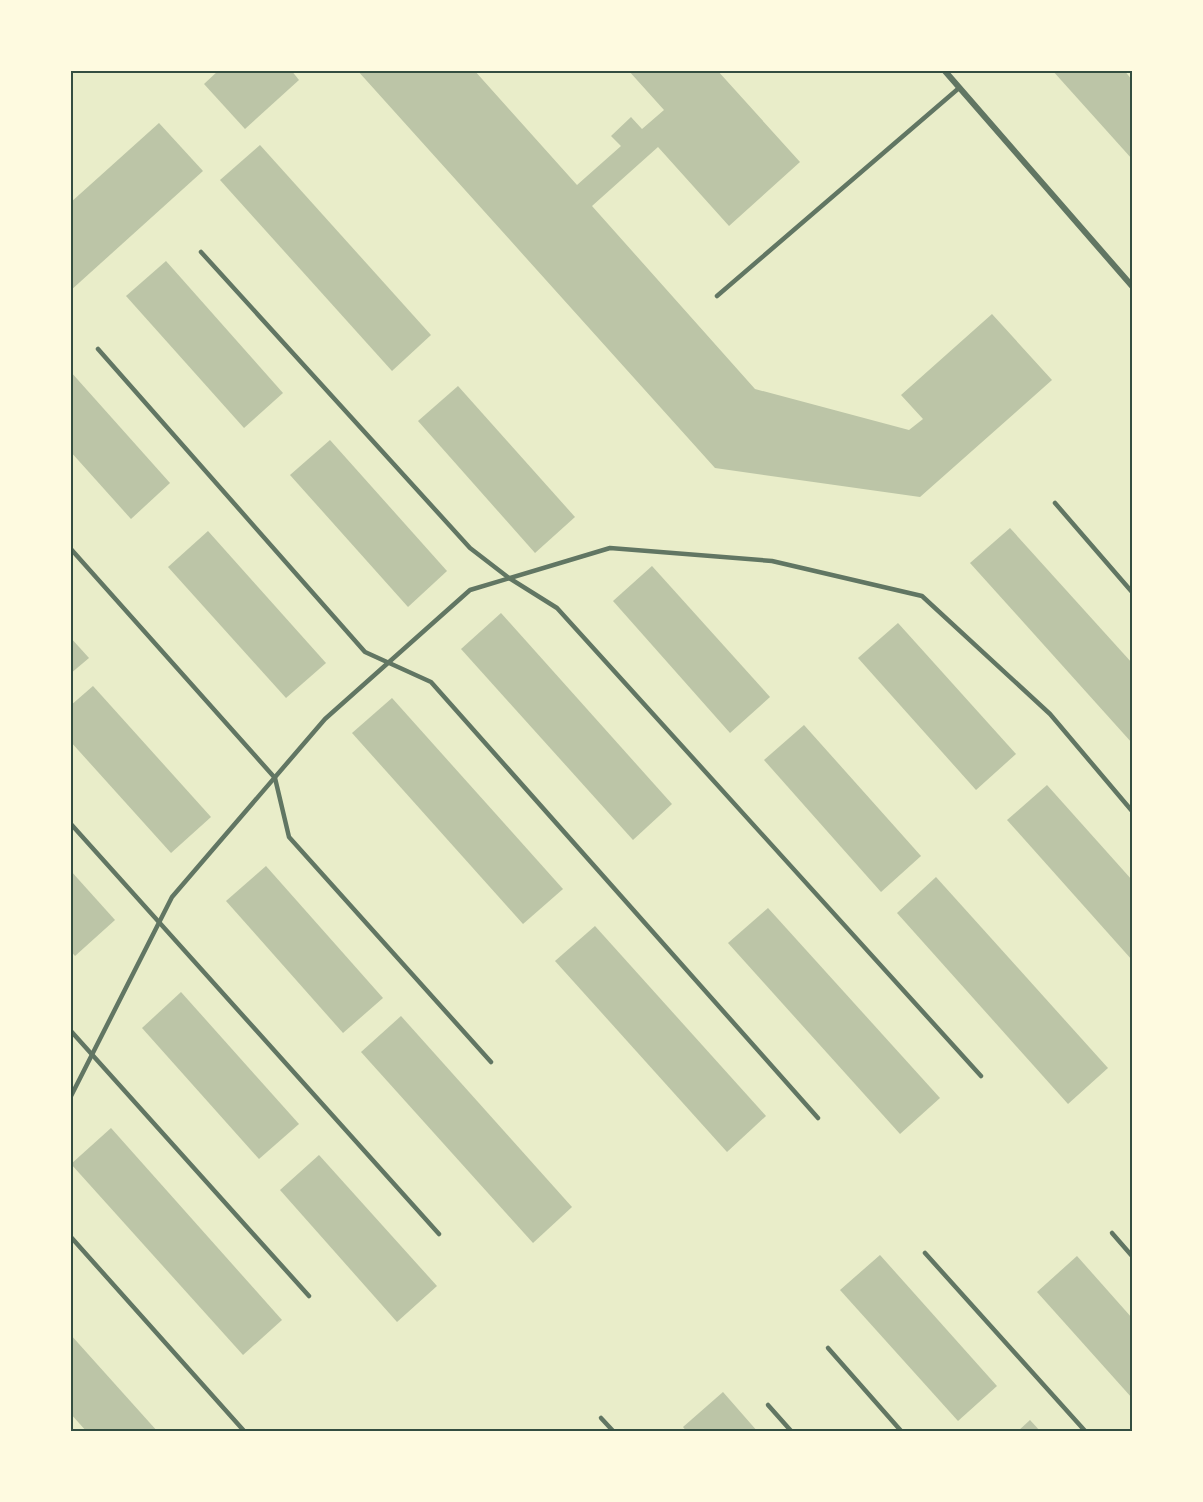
<svg xmlns="http://www.w3.org/2000/svg" width="1203" height="1502" font-family="Quicksand,sans-serif">
  <style>
    .building { fill: #bcc5a7 }
    .lines { fill: none; stroke-linecap: round; stroke-linejoin: round }
    .service { stroke: #617663; stroke-width: 4.5 }
    .minor { stroke: #617663; stroke-width: 6 }
    .neatline { fill: none; stroke: #344e41; stroke-width: 2 }
  </style>
  <rect width="100%" height="100%" fill="#e9edc9"/>
  <g class="building">
    <path d="M219,70h72l8,10 -54,49 -41,-45z"/>
    <path d="M357,70h117l103,115 44,-39 -10,-10 20,-19 11,12 22,-19 -36,-40h89l83,92 -71,64 -71,-79 -66,59 163,183 154,41 14,-11 -22,-24 91,-81 60,66 -132,117 -205,-29z"/>
    <path d="M1052,70h72l8,10v79z"/>
    <path d="M159,123l44,48 -133,120v-88z"/>
    <path d="M260,145l171,190 -39,36 -172,-191z"/>
    <path d="M166,261l117,132 -39,35 -118,-132z"/>
    <path d="M70,371l100,112 -39,36 -61,-68z"/>
    <path d="M458,386l117,131 -40,36 -117,-132z"/>
    <path d="M330,440l117,131 -39,36 -118,-132z"/>
    <path d="M1010,528l122,135v80l-162,-180z"/>
    <path d="M208,531l118,132 -40,35 -118,-131z"/>
    <path d="M652,566l118,131 -40,36 -117,-132z"/>
    <path d="M501,613l171,191 -39,36 -172,-191z"/>
    <path d="M898,623l118,131 -40,36 -118,-132z"/>
    <path d="M70,637l19,21 -19,16z"/>
    <path d="M93,686l118,131 -40,36 -101,-112v-35z"/>
    <path d="M392,698l171,191 -40,35 -171,-191z"/>
    <path d="M804,725l117,131 -40,36 -117,-132z"/>
    <path d="M1047,785l85,95v80l-125,-140z"/>
    <path d="M266,866l117,132 -40,35 -117,-132z"/>
    <path d="M70,870l45,50 -40,36 -5,-6z"/>
    <path d="M936,877l172,191 -40,36 -171,-191z"/>
    <path d="M768,908l172,190 -40,36 -172,-191z"/>
    <path d="M595,926l171,190 -39,36 -172,-191z"/>
    <path d="M181,992l118,132 -40,35 -117,-131z"/>
    <path d="M401,1016l171,191 -39,36 -172,-191z"/>
    <path d="M111,1128l171,192 -39,35 -172,-191z"/>
    <path d="M319,1155l118,131 -40,36 -117,-132z"/>
    <path d="M880,1255l117,131 -39,35 -118,-131z"/>
    <path d="M1077,1256l55,62v80l-95,-106z"/>
    <path d="M70,1334l88,98h-71l-17,-19z"/>
    <path d="M723,1392l35,40h-71l-4,-5z"/>
    <path d="M1030,1420l11,12h-24z"/>
  </g>
  <g class="lines">
    <g class="service">
      <path d="M201,252l269,296 39,30 48,30 424,468"/>
      <path d="M717,296l242,-208"/>
      <path d="M98,349l267,303 66,30 387,436"/>
      <path d="M1055,503l77,89"/>
      <path d="M70,548l205,230 14,59 202,225"/>
      <path d="M70,823l369,411"/>
      <path d="M70,1030l239,266"/>
      <path d="M70,1098l102,-201 153,-178 145,-129 140,-42 162,13 150,35 128,118 82,97"/>
      <path d="M1112,1233l20,23"/>
      <path d="M70,1236l175,196"/>
      <path d="M925,1253l161,179"/>
      <path d="M828,1348l74,84"/>
      <path d="M768,1405l24,27"/>
      <path d="M601,1418l13,14"/>
    </g>
    <path class="minor" d="M944,70l188,216"/>
  </g>
  <rect width="1203" height="1502" fill="none" stroke="#fefae0" stroke-width="144"/>
  <rect x="72" y="72" width="1059" height="1358" class="neatline"/>
</svg>
